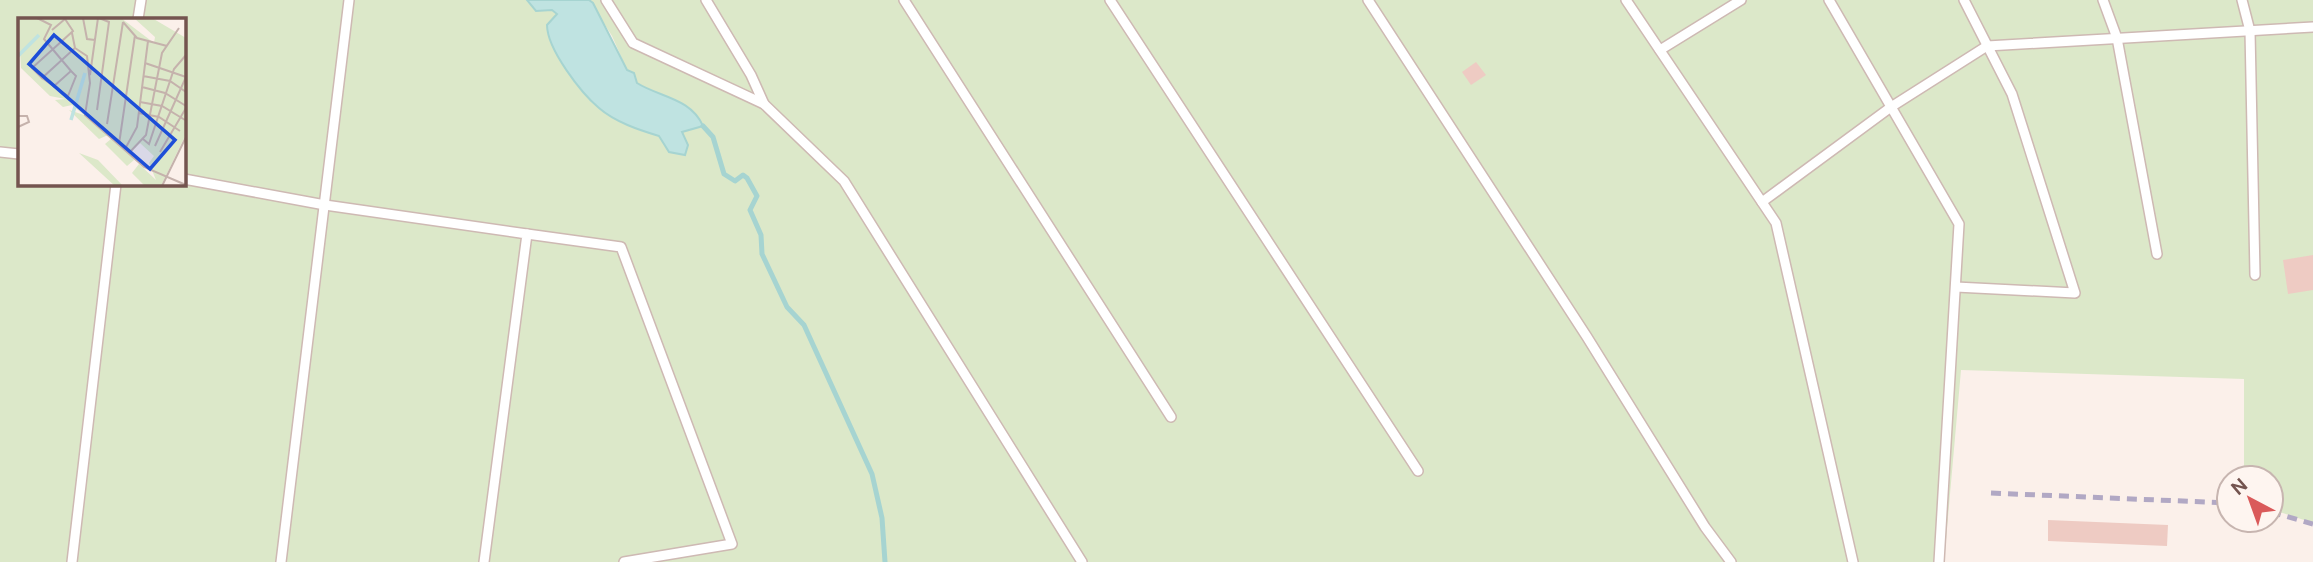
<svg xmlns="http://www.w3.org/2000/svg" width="2313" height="562" font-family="'DM Sans',sans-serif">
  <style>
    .green { fill: #dce8c9; fill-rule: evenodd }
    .water { fill: #bfe3e1; stroke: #a6d4d1; stroke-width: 2 }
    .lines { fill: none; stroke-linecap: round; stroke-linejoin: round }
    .stream { stroke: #a6d4d1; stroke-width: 5 }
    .building { fill: #eecbc3 }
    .lane-casing { stroke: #ceb9b3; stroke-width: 12 }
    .lane { stroke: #fff; stroke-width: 9 }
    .rail { stroke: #b1a8c4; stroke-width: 5; stroke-dasharray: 10 7; stroke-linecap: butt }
    .inset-river { fill: none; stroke: #bfe3e1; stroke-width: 3.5 }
    .inset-road { fill: none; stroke: #c5b2ac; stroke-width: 2 }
    .view { fill: #1d4ed8; fill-opacity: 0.15; stroke: #1d4ed8; stroke-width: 3.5 }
    .inset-edge { fill: none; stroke: #74544f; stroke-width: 3.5 }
  </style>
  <rect width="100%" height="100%" fill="#fbf0ea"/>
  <path class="green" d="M0,0h527l9,11 16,-2 5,6 -10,18 25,44 67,53 20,6 44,-10c-12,-28 -45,-30 -66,-43l-3,-10 -7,-3 -15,-34 -23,-36h1724v523l-42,-14v-31h-27v-99l-283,-9 -17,192h-1944zM19,19h165v165h-165z"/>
  <path class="water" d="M527,0h62l4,3 30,59 4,8 7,3 3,10c22,14 54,15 66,43l-21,6 6,13 -3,10 -16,-3 -10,-16c-20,-6 -44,-14 -60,-28 -18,-15 -52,-59 -52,-83l10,-11 -5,-4 -16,1z"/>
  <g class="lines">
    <path class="stream" d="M703,126l10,11 11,37 11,7 8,-6 4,3 10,18 -7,14 11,25 1,19 25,53 17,18 68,149 10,44 3,44"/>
  </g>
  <g class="building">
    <path d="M1476,62l10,13 -15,10 -9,-13z"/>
    <path d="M2313,255v35l-25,4 -5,-34z"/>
    <path d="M2048,520l120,5 -1,21 -119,-5z"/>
  </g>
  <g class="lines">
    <g class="lane-casing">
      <g id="lane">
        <path d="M606,0l27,43 131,61 80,77 238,381"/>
        <path d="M706,0l45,75 13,29"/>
        <path d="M904,0l267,417"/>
        <path d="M1110,0l308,471"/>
        <path d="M1368,0l219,337 118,190 26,35"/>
        <path d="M1626,0l150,223 77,339"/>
        <path d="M1829,0l130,224 -20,338"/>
        <path d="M2103,0l14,38 40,216"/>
        <path d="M2242,0l8,31 5,244"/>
        <path d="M138,19l3,-19"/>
        <path d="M1660,50l81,-50"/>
        <path d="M0,152l19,2"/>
        <path d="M184,179l141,26 202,29 -43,328"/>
        <path d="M1762,202l129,-95 96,-61 326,-19"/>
        <path d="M527,234l94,13 111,297 -108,18"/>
        <path d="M1956,287l119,6 -63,-199 -48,-94"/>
        <path d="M72,562l44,-378"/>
        <path d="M281,562l68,-562"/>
      </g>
    </g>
    <use href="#lane" class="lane"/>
    <g class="rail">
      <path d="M1991,493l238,10"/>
      <path d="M2271,512l42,12"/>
    </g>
  </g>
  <g transform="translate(18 18)">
    <rect width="168" height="168" fill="#fbf0ea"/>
    <path d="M0,0h103l33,25 1,-6 -21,-19h18l34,20v96l-25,52h-16l-13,-13 7,-9 17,16 -7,-17 5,-7 -14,-13 -11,10 5,7 -7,6 -22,-22 6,-5 -3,-4 -9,4 -30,-29 15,5 -12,-10 -9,2 -8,-7 10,-1 -15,-3 -29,-28zM61,135l19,7 25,26h-8z" fill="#dce8c9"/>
    <path class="inset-river" d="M0,38l21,-21M53,102l14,-47"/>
    <path class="inset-road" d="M19,0l14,7 -7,14 27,32 -18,16M65,0l4,21 8,1M105,4l14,16 30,8M34,12l13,-11 8,12 -41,37 10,10 33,-30 -3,-15M57,30l12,8 3,27 -5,32 59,52 42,18M127,45l41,14M72,57l8,-57M125,58l27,5 16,11M24,60l26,18 8,-20 -5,-5M124,69l23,6 21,13M122,84l22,4 23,14M79,92l12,-88 -10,-4M121,95l20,4 21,14M0,98h9l2,6 -11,5M89,106l16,-102M125,121l6,5 25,-75 12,-14M101,126l16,-109M137,128l31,-69M107,131l12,-22 11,-86M142,134l26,-44M111,135l17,-18 16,-82 17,-25M144,168l24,-49"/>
    <path class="view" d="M36,17l121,105 -25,29 -121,-105z"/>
    <rect width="168" height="168" class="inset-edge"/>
  </g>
  <g transform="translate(2250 499) rotate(319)"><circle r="33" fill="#fef5f0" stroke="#c7b5b0" stroke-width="2"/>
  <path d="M0-5L12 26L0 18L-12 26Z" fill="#da5a5a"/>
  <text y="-10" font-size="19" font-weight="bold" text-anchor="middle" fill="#74544f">N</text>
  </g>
</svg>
